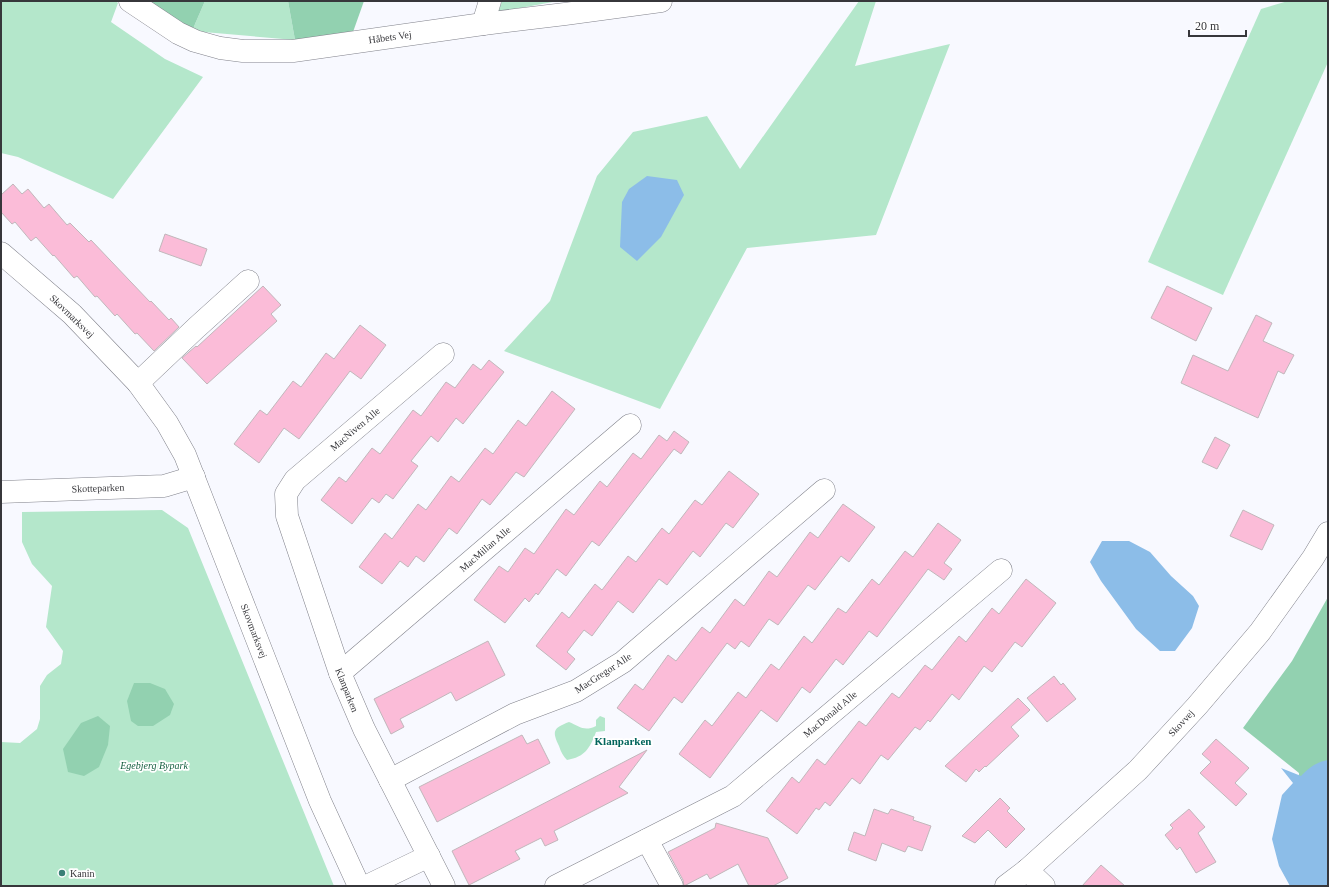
<svg xmlns="http://www.w3.org/2000/svg" width="1329" height="887" font-family="Georgia,serif">
  <style>
    .green { fill: #b4e7cb }
    .forest { fill: #92d1b0 }
    .water { fill: #8cbde8 }
    .building { fill: #fbbcd8; stroke: #c1b7bb }
    .lines { fill: none; stroke-linecap: round; stroke-linejoin: round }
    .minor-casing { stroke: #81828b; stroke-width: 23 }
    .minor { stroke: #fff; stroke-width: 22 }
    .poi-dot { fill: #397f76; stroke: #fff; stroke-width: 1.5 }
    .labels { text-anchor: middle; dominant-baseline: central; stroke-width: 3.5; stroke-linejoin: round; paint-order: stroke }
    .street-label { font-size: 10px; fill: #37373b; stroke: #fff }
    .park-label { font-size: 10px; font-style: italic; fill: #135e3f; stroke: #fff }
    .poi-label { font-size: 10px; fill: #37373b; stroke: #fff; text-anchor: start }
    .neighbourhood-label { font-size: 11px; font-weight: bold; fill: #02655c; stroke: #fff }
  </style>
  <rect width="100%" height="100%" fill="#f8f9ff"/>
  <g class="green">
    <path d="M1,1h115l2,2 -7,19 54,37 38,18 -90,122 -95,-42 -17,-4z"/>
    <path d="M205,1h83l7,39 -103,-9z"/>
    <path d="M502,1h56l-60,11z"/>
    <path d="M859,1h17l-21,65 95,-22 -74,191 -129,13 -87,161 -156,-58 46,-50 47,-125 36,-44 74,-16 33,53z"/>
    <path d="M1288,1h40v61l-105,233 -75,-33 113,-253z"/>
    <path d="M162,510l26,18 146,358h-333v-144l19,1 17,-14 3,-10v-33l7,-11 14,-11 2,-13 -17,-24 6,-41 -20,-22 -10,-22v-30z"/>
    <path d="M600,716l5,2v13l-9,1c-6,16 -11,25 -29,28 -4,-4 -6,-8 -8,-14 -7,-15 -6,-18 10,-24 10,4 15,10 27,4v-6z"/>
  </g>
  <g class="forest">
    <path d="M142,1h63l-13,30z"/>
    <path d="M288,1h76l-11,31 -58,8z"/>
    <path d="M1328,597v289h-34l5,-113 -56,-45 49,-67z"/>
    <path d="M134,683h16l15,6 9,15 -4,11 -17,11h-15l-7,-5 -4,-20z"/>
    <path d="M98,716l12,10 -2,19 -9,22 -15,9 -16,-4 -5,-23 18,-26z"/>
  </g>
  <g class="water">
    <path d="M647,176l30,4 7,15 -23,42 -24,24 -17,-14 2,-45 7,-13z"/>
    <path d="M1102,541h27l21,11 21,24 22,20 6,10 -7,22 -17,23h-15l-24,-22 -35,-48 -11,-19z"/>
    <path d="M1328,760v126h-38l-11,-20 -7,-27 10,-44 11,-12 -12,-15 20,8c8,-8 15,-14 27,-16z"/>
  </g>
  <g class="building">
    <path d="M13,184l9,10 6,-5 16,19 5,-4 18,21 3,-2 19,19 2,-2 59,62 1,-1 18,19 2,-2 8,9 -25,24 -17,-18 -2,1 -18,-20 -2,2 -18,-20 -2,1 -18,-21 -3,2 -20,-23 -1,1 -17,-19 -5,4 -16,-19 -3,2 -11,-12v-17z"/>
    <path d="M165,234l42,15 -6,17 -42,-15z"/>
    <path d="M263,286l18,19 -10,9 6,7 -70,63 -25,-26 14,-12 1,1z"/>
    <path d="M1167,286l45,22 -16,33 -45,-23z"/>
    <path d="M1256,315l16,8 -9,18 31,14 -10,19 -6,-3 -20,47 -77,-35 12,-28 35,16z"/>
    <path d="M360,325l26,20 -25,34 -11,-8 -51,68 -15,-11 -25,35 -25,-19 26,-34 7,5 26,-34 8,6 25,-34 8,6z"/>
    <path d="M489,360l15,12 -41,52 -7,-6 -18,24 -7,-6 -20,25 7,5 -25,33 -7,-5 -7,9 -7,-5 -20,26 -31,-24 18,-23 7,5 26,-34 8,6 33,-44 8,6 25,-34 9,6 18,-24 8,6z"/>
    <path d="M552,391l23,18 -51,68 -8,-5 -26,33 -8,-6 -25,35 -8,-6 -25,34 -8,-6 -8,11 -8,-6 -18,23 -23,-17 26,-34 7,6 26,-35 8,6 25,-34 8,6 26,-34 8,6 25,-34 8,6z"/>
    <path d="M674,431l15,11 -8,12 -7,-5 -75,97 -7,-5 -26,35 -9,-7 -19,26 -2,-2 -7,9 -4,-4 -20,25 -31,-23 25,-34 9,6 17,-24 9,6 32,-45 8,6 26,-34 7,6 26,-34 8,6 18,-24 8,6z"/>
    <path d="M1215,437l15,8 -13,24 -15,-7z"/>
    <path d="M729,471l30,23 -26,34 -7,-5 -26,34 -7,-6 -26,34 -8,-6 -26,34 -15,-12 -26,35 -8,-6 -17,22 8,7 -9,11 -30,-24 26,-34 7,6 26,-34 7,6 26,-34 8,6 26,-34 7,6 26,-34 7,5z"/>
    <path d="M843,504l32,23 -26,35 -8,-6 -26,34 -7,-5 -30,40 -9,-6 -20,28 -8,-6 -6,8 -8,-6 -45,60 -8,-6 -25,34 -32,-23 18,-24 8,6 25,-35 8,6 26,-34 8,6 25,-34 9,7 25,-35 8,6 33,-45 8,6z"/>
    <path d="M1243,510l31,15 -12,25 -32,-14z"/>
    <path d="M938,523l23,17 -17,23 8,6 -8,11 -16,-11 -51,68 -8,-6 -26,34 -7,-6 -26,34 -8,-6 -25,35 -16,-12 -51,68 -31,-24 26,-34 7,6 26,-34 8,6 25,-34 8,6 25,-34 8,7 26,-35 8,5 26,-34 7,6 26,-34 8,6z"/>
    <path d="M1026,579l30,24 -34,44 -7,-5 -23,30 -8,-6 -25,34 -7,-6 -22,28 -2,-2 -8,10 -5,-3 -27,33 -7,-5 -21,29 -8,-6 -22,28 -5,-4 -6,8 -3,-2 -19,26 -31,-23 26,-34 7,6 18,-24 8,6 34,-44 7,5 26,-33 7,5 26,-33 7,5 27,-34 7,6 26,-34 7,6z"/>
    <path d="M488,641l17,34 -49,26 -5,-9 -26,14 -25,13 4,8 -13,7 -17,-35z"/>
    <path d="M1054,676l7,9 2,-2 13,16 -29,23 -20,-24z"/>
    <path d="M1018,698l12,12 -19,17 8,9 -33,31 -1,-1 -6,6 -3,-3 -10,13 -21,-16z"/>
    <path d="M522,735l5,9 11,-5 12,24 -113,59 -18,-35z"/>
    <path d="M1216,739l33,29 -14,15 12,11 -11,12 -36,-33 11,-11 -9,-8z"/>
    <path d="M647,750l-28,37 9,6 -74,38 4,9 -13,6 -4,-8 -26,13 5,8 -51,26 -17,-34z"/>
    <path d="M1000,798l10,10 -3,3 18,18 -19,19 -18,-18 -13,13 -13,-7z"/>
    <path d="M874,809l14,5 3,-5 23,8 -1,3 18,6 -9,25 -14,-5 -3,6 -23,-9 -6,18 -28,-11 6,-18 11,4z"/>
    <path d="M1189,809l16,18 -7,6 18,29 -20,11 -16,-26 -3,3 -12,-15 8,-7 -3,-3z"/>
    <path d="M716,823l52,15 20,40 -15,8h-24l-11,-22 -28,15 -3,-5 -23,12 -1,-6 -15,-28 47,-24z"/>
    <path d="M1101,865l24,21h-43z"/>
  </g>
  <g class="lines">
    <g class="minor-casing">
      <g id="minor">
        <path d="M130,1l48,32 17,8 25,7 23,3h50l190,-27 82,-10 96,-13"/>
        <path d="M483,24l7,-23"/>
        <path d="M1,253l71,61 66,69 29,40 18,32 135,346 39,85"/>
        <path d="M443,354l-148,126 -9,14 1,22 53,157 24,56 80,157"/>
        <path d="M138,383l58,-55 52,-47"/>
        <path d="M1,492l163,-6 30,-9"/>
        <path d="M340,673l290,-248"/>
        <path d="M390,780l125,-66 61,-23 47,-29 201,-172"/>
        <path d="M647,840l25,46"/>
        <path d="M1027,870l17,16"/>
        <path d="M367,886l62,-30"/>
        <path d="M556,886l177,-90 268,-226"/>
        <path d="M1006,886l21,-16 111,-100 59,-64 63,-74 53,-74 15,-25"/>
      </g>
    </g>
    <use href="#minor" class="minor"/>
  </g>
  <circle class="poi-dot" cx="62" cy="873" r="4"/>
  <g class="labels">
    <g class="street-label">
      <text transform="translate(390 37) rotate(-8)">Håbets Vej</text>
      <text transform="translate(72 316) rotate(44)">Skovmarksvej</text>
      <text transform="translate(355 429) rotate(-40)">MacNiven Alle</text>
      <text transform="translate(98 488) rotate(-2)">Skotteparken</text>
      <text transform="translate(485 549) rotate(-41)">MacMillan Alle</text>
      <text transform="translate(254 631) rotate(69)">Skovmarksvej</text>
      <text transform="translate(603 673) rotate(-33)">MacGregor Alle</text>
      <text transform="translate(347 690) rotate(68)">Klanparken</text>
      <text transform="translate(830 714) rotate(-40)">MacDonald Alle</text>
      <text transform="translate(1181 723) rotate(-47)">Skovvej</text>
    </g>
    <g class="park-label">
      <text x="154" y="765">Egebjerg Bypark</text>
    </g>
    <g class="poi-label">
      <text x="70" y="873">Kanin</text>
    </g>
    <g class="neighbourhood-label">
      <text x="623" y="741">Klanparken</text>
    </g>
  </g>
  <rect width="1329" height="887" fill="none" stroke="#37373b" stroke-width="4"/>
  <path d="M1189 30v6h57v-6" fill="none" stroke="#37373b" stroke-width="2"/>
  <text x="1195" y="30" font-size="12" fill="#37373b" stroke="#ffffff" stroke-width="3" paint-order="stroke">20 m</text>
</svg>
